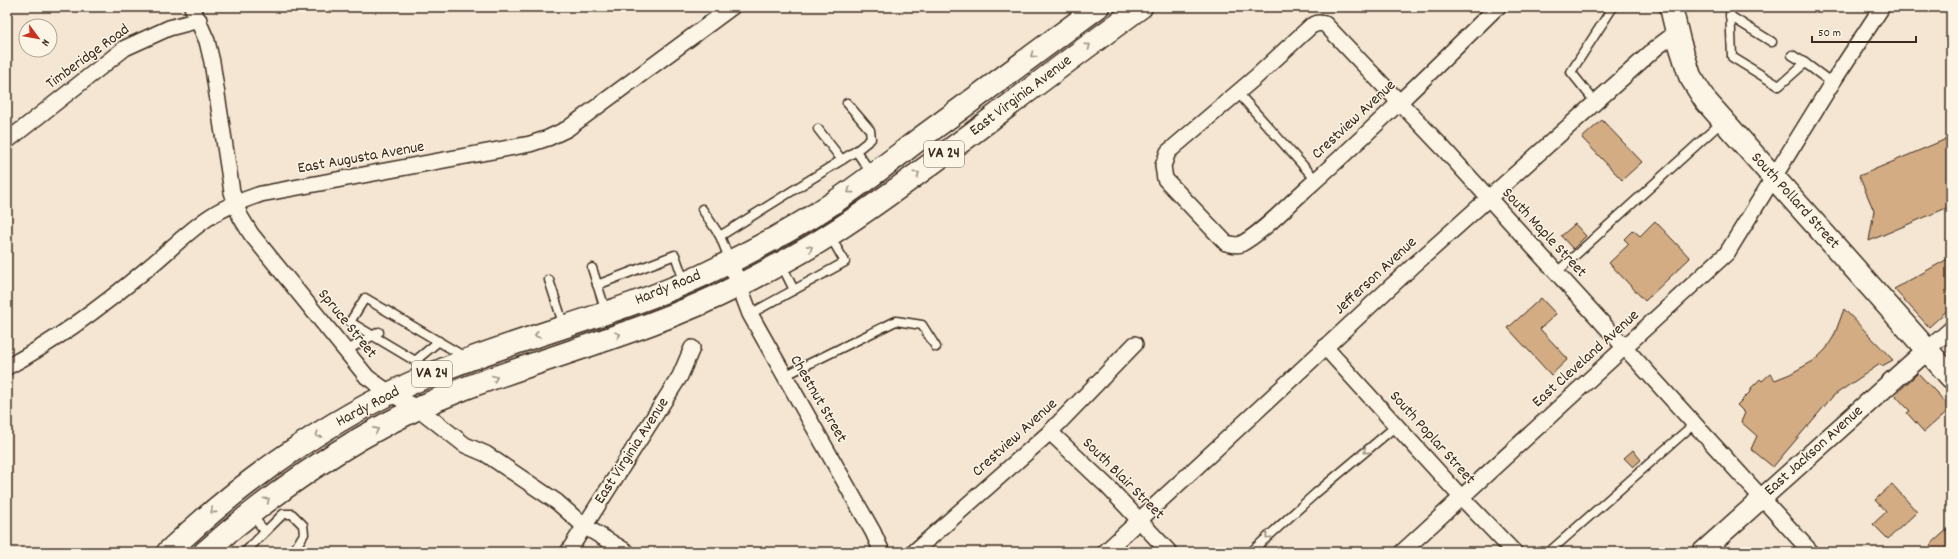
<svg xmlns="http://www.w3.org/2000/svg" width="1958" height="559" font-family="Dekko,sans-serif">
  <style>
    .building { fill: #d3ac84; stroke: #3b2a1e }
    .lines { fill: none; stroke-linecap: round; stroke-linejoin: round }
    .service-casing { stroke: #3b2a1e; stroke-width: 11 }
    .minor-casing { stroke: #3b2a1e; stroke-width: 18 }
    .tertiary-casing { stroke: #3b2a1e; stroke-width: 22 }
    .secondary-casing { stroke: #3b2a1e; stroke-width: 25 }
    .primary-casing { stroke: #3b2a1e; stroke-width: 25 }
    .service { stroke: #fcf5e5; stroke-width: 8 }
    .minor { stroke: #fcf5e5; stroke-width: 15 }
    .tertiary { stroke: #fcf5e5; stroke-width: 19 }
    .secondary { stroke: #fcf5e5; stroke-width: 22 }
    .primary { stroke: #fcf5e5; stroke-width: 22 }
    .oneway { stroke: #9c9082 }
    .labels { text-anchor: middle; dominant-baseline: central; stroke-width: 3; stroke-linejoin: round; paint-order: stroke }
    .shield { fill: #fcf5e5; stroke: #75675a; stroke-width: 1 }
    .shield-label { font-size: 15px; font-weight: bold; fill: #3b2a1e }
    .street-label { font-size: 16px; fill: #3b2a1e; stroke: #fcf5e5 }
  </style>
  <rect width="100%" height="100%" fill="#f4e6d2"/>
  <filter id="ink" filterUnits="userSpaceOnUse"><feTurbulence type="fractalNoise" baseFrequency=".025" numOctaves="2"/><feDisplacementMap in="SourceGraphic" scale="8" xChannelSelector="R" yChannelSelector="G"/><feConvolveMatrix kernelMatrix="1 2 1 2 8 2 1 2 1" color-interpolation-filters="sRGB"/></filter>
  <g filter="url(#ink)">
    <g class="building">
      <path d="M1602,120l40,42 -20,18 -40,-42z"/>
      <path d="M1951,137v69l-82,35 5,-30 -15,-35z"/>
      <path d="M1655,221l35,37 -45,43 -36,-38 20,-19 -5,-5 9,-9 7,6z"/>
      <path d="M1575,224l11,12 -13,13 -12,-13z"/>
      <path d="M1951,257v50l-22,20 -35,-38z"/>
      <path d="M1541,298l15,16 -16,15 28,30 -17,16 -43,-47z"/>
      <path d="M1844,309l49,51 -11,6 -2,-2 -47,32 -60,71 -22,-18 6,-13 -16,-14 4,-9 -8,-8 15,-15 -2,-1 10,-10 2,2 8,-7 5,6 15,-6 25,-14 11,-11 8,-13z"/>
      <path d="M1918,373l33,35 -27,24 -17,-19 3,-2 -15,-16z"/>
      <path d="M1633,450l8,10 -8,7 -9,-9z"/>
      <path d="M1892,484l25,28 -29,27 -15,-15 13,-12 -11,-12z"/>
      <path d="M1951,526v26h-14l-7,-7z"/>
    </g>
    <g class="lines">
      <g class="service-casing">
        <g id="service">
          <path d="M1730,7l2,50 47,29 26,-23 27,20"/>
          <path d="M1730,16l42,26"/>
          <path d="M1792,55l13,8"/>
          <path d="M1238,93l78,87"/>
          <path d="M847,103l23,27 1,9 -15,12"/>
          <path d="M1596,103l-25,-31 42,-65"/>
          <path d="M818,129l24,31"/>
          <path d="M702,209l18,27"/>
          <path d="M730,261l-10,-25 136,-85 16,23"/>
          <path d="M781,264l13,26"/>
          <path d="M592,268l14,44"/>
          <path d="M1557,272l166,-151"/>
          <path d="M549,280l15,46"/>
          <path d="M597,285l78,-30 9,26"/>
          <path d="M750,314l95,-52 -15,-26"/>
          <path d="M346,351l33,-19"/>
          <path d="M415,361l24,-20"/>
          <path d="M432,371l-82,-49 15,-24 100,59"/>
          <path d="M784,376l112,-55 26,4 14,22"/>
          <path d="M251,515l14,16"/>
          <path d="M245,552l38,-38h9l11,11 1,9 -11,18"/>
          <path d="M1251,552l65,-59 80,-67"/>
          <path d="M1549,552l145,-128"/>
        </g>
      </g>
      <g class="minor-casing">
        <g id="minor">
          <path d="M192,7l15,34 5,21 20,130 8,24 11,18 116,143 24,17 28,15 46,36 21,9 71,48 27,24 43,26"/>
          <path d="M1498,7l-3,2c-62,61 -124,122 -189,180 -18,16 -44,44 -65,55 -4,2 -10,0 -15,-1l-61,-64 -2,-13 5,-14 89,-76 54,-50 7,-3 7,1 119,125 367,403"/>
          <path d="M7,141l118,-93 44,-20 30,-8"/>
          <path d="M730,261l20,53 123,218 9,20"/>
          <path d="M1325,347l136,150 53,55"/>
          <path d="M1927,350l24,-21"/>
          <path d="M7,367c51,-27 97,-62 141,-99 21,-17 41,-38 63,-52 15,-10 33,-16 50,-22l269,-50 18,-6 19,-9 165,-122"/>
          <path d="M1050,432l59,56 60,64"/>
          <path d="M568,552l112,-176 12,-28"/>
          <path d="M914,552l136,-120 85,-88"/>
          <path d="M1105,552l308,-286 244,-219 20,-15"/>
          <path d="M1402,552l325,-299 105,-170 50,-76"/>
        </g>
      </g>
      <g class="tertiary-casing">
        <path id="tertiary" d="M1702,552l225,-202"/>
      </g>
      <g class="secondary-casing">
        <path id="secondary" d="M1671,7l8,34 11,35 15,24 246,277"/>
      </g>
      <g class="primary-casing">
        <g id="primary">
          <path d="M168,552c79,-76 174,-142 276,-183 84,-34 174,-55 257,-93 44,-21 88,-44 129,-71 32,-21 62,-45 92,-68 59,-43 118,-87 176,-130"/>
          <path d="M205,552c77,-68 162,-126 258,-163 92,-35 189,-59 277,-104 31,-16 62,-32 91,-51 49,-31 96,-67 143,-102 55,-42 111,-84 167,-125"/>
        </g>
      </g>
      <use href="#service" class="service"/>
      <use href="#minor" class="minor"/>
      <use href="#tertiary" class="tertiary"/>
      <use href="#secondary" class="secondary"/>
      <use href="#primary" class="primary"/>
    </g>
    <defs><path id="oneway-chevron" d="M-2-3.5L2.5 0L-2 3.5" fill="none" stroke-width="1.6" stroke-linecap="round" stroke-linejoin="round"/></defs>
    <g class="oneway">
      <use href="#oneway-chevron" transform="translate(1088 46) rotate(-37)"/>
      <use href="#oneway-chevron" transform="translate(1033 55) rotate(143)"/>
      <use href="#oneway-chevron" transform="translate(917 174) rotate(-36)"/>
      <use href="#oneway-chevron" transform="translate(850 191) rotate(144)"/>
      <use href="#oneway-chevron" transform="translate(810 248) rotate(-31)"/>
      <use href="#oneway-chevron" transform="translate(537 335) rotate(162)"/>
      <use href="#oneway-chevron" transform="translate(618 335) rotate(-18)"/>
      <use href="#oneway-chevron" transform="translate(495 378) rotate(-20)"/>
      <use href="#oneway-chevron" transform="translate(376 430) rotate(-27)"/>
      <use href="#oneway-chevron" transform="translate(318 435) rotate(148)"/>
      <use href="#oneway-chevron" transform="translate(1366 451) rotate(140)"/>
      <use href="#oneway-chevron" transform="translate(267 500) rotate(-38)"/>
      <use href="#oneway-chevron" transform="translate(213 511) rotate(140)"/>
      <use href="#oneway-chevron" transform="translate(1268 536) rotate(137)"/>
    </g>
  </g>
  <g class="labels">
    <g class="shield">
      <rect x="924" y="141" width="40" height="26" rx="3"/>
      <rect x="412" y="361" width="40" height="26" rx="3"/>
    </g>
    <g class="shield-label">
      <text x="944" y="154">VA 24</text>
      <text x="432" y="374">VA 24</text>
    </g>
    <g class="street-label">
      <text transform="translate(88 57) rotate(-36)">Timberidge Road</text>
      <text transform="translate(1021 96) rotate(-37)">East Virginia Avenue</text>
      <text transform="translate(1354 120) rotate(-43)">Crestview Avenue</text>
      <text transform="translate(361 158) rotate(-10)">East Augusta Avenue</text>
      <text transform="translate(1795 201) rotate(48)">South Pollard Street</text>
      <text transform="translate(1544 233) rotate(47)">South Maple Street</text>
      <text transform="translate(1376 276) rotate(-43)">Jefferson Avenue</text>
      <text transform="translate(668 288) rotate(-22)">Hardy Road</text>
      <text transform="translate(347 324) rotate(51)">Spruce Street</text>
      <text transform="translate(1586 359) rotate(-42)">East Cleveland Avenue</text>
      <text transform="translate(818 399) rotate(60)">Chestnut Street</text>
      <text transform="translate(368 407) rotate(-28)">Hardy Road</text>
      <text transform="translate(1015 438) rotate(-42)">Crestview Avenue</text>
      <text transform="translate(1432 438) rotate(48)">South Poplar Street</text>
      <text transform="translate(632 451) rotate(-57)">East Virginia Avenue</text>
      <text transform="translate(1814 451) rotate(-42)">East Jackson Avenue</text>
      <text transform="translate(1123 479) rotate(45)">South Blair Street</text>
    </g>
  </g>
  <rect width="1958" height="559" fill="none" stroke="#fcf5e5" stroke-width="24"/>
  <rect x="12" y="12" width="1934" height="535" fill="none" stroke="#3b2a1e" stroke-width="1.5" filter="url(#ink)"/>
  <g transform="translate(38 38) rotate(122)"><circle r="19" fill="#fcf5e5" stroke="#afa495"/>
  <path d="M0-3L7 15L0 10L-7 15Z" fill="#c8321e"/>
  <text y="-6" font-size="11" font-weight="bold" text-anchor="middle" fill="#3b2a1e">N</text>
  </g>
  <path d="M1812 36v6h104v-6" fill="none" stroke="#3b2a1e" stroke-width="2"/>
  <text x="1818" y="36" font-size="12" fill="#3b2a1e" stroke="#fcf5e5" stroke-width="3" paint-order="stroke">50 m</text>
</svg>
